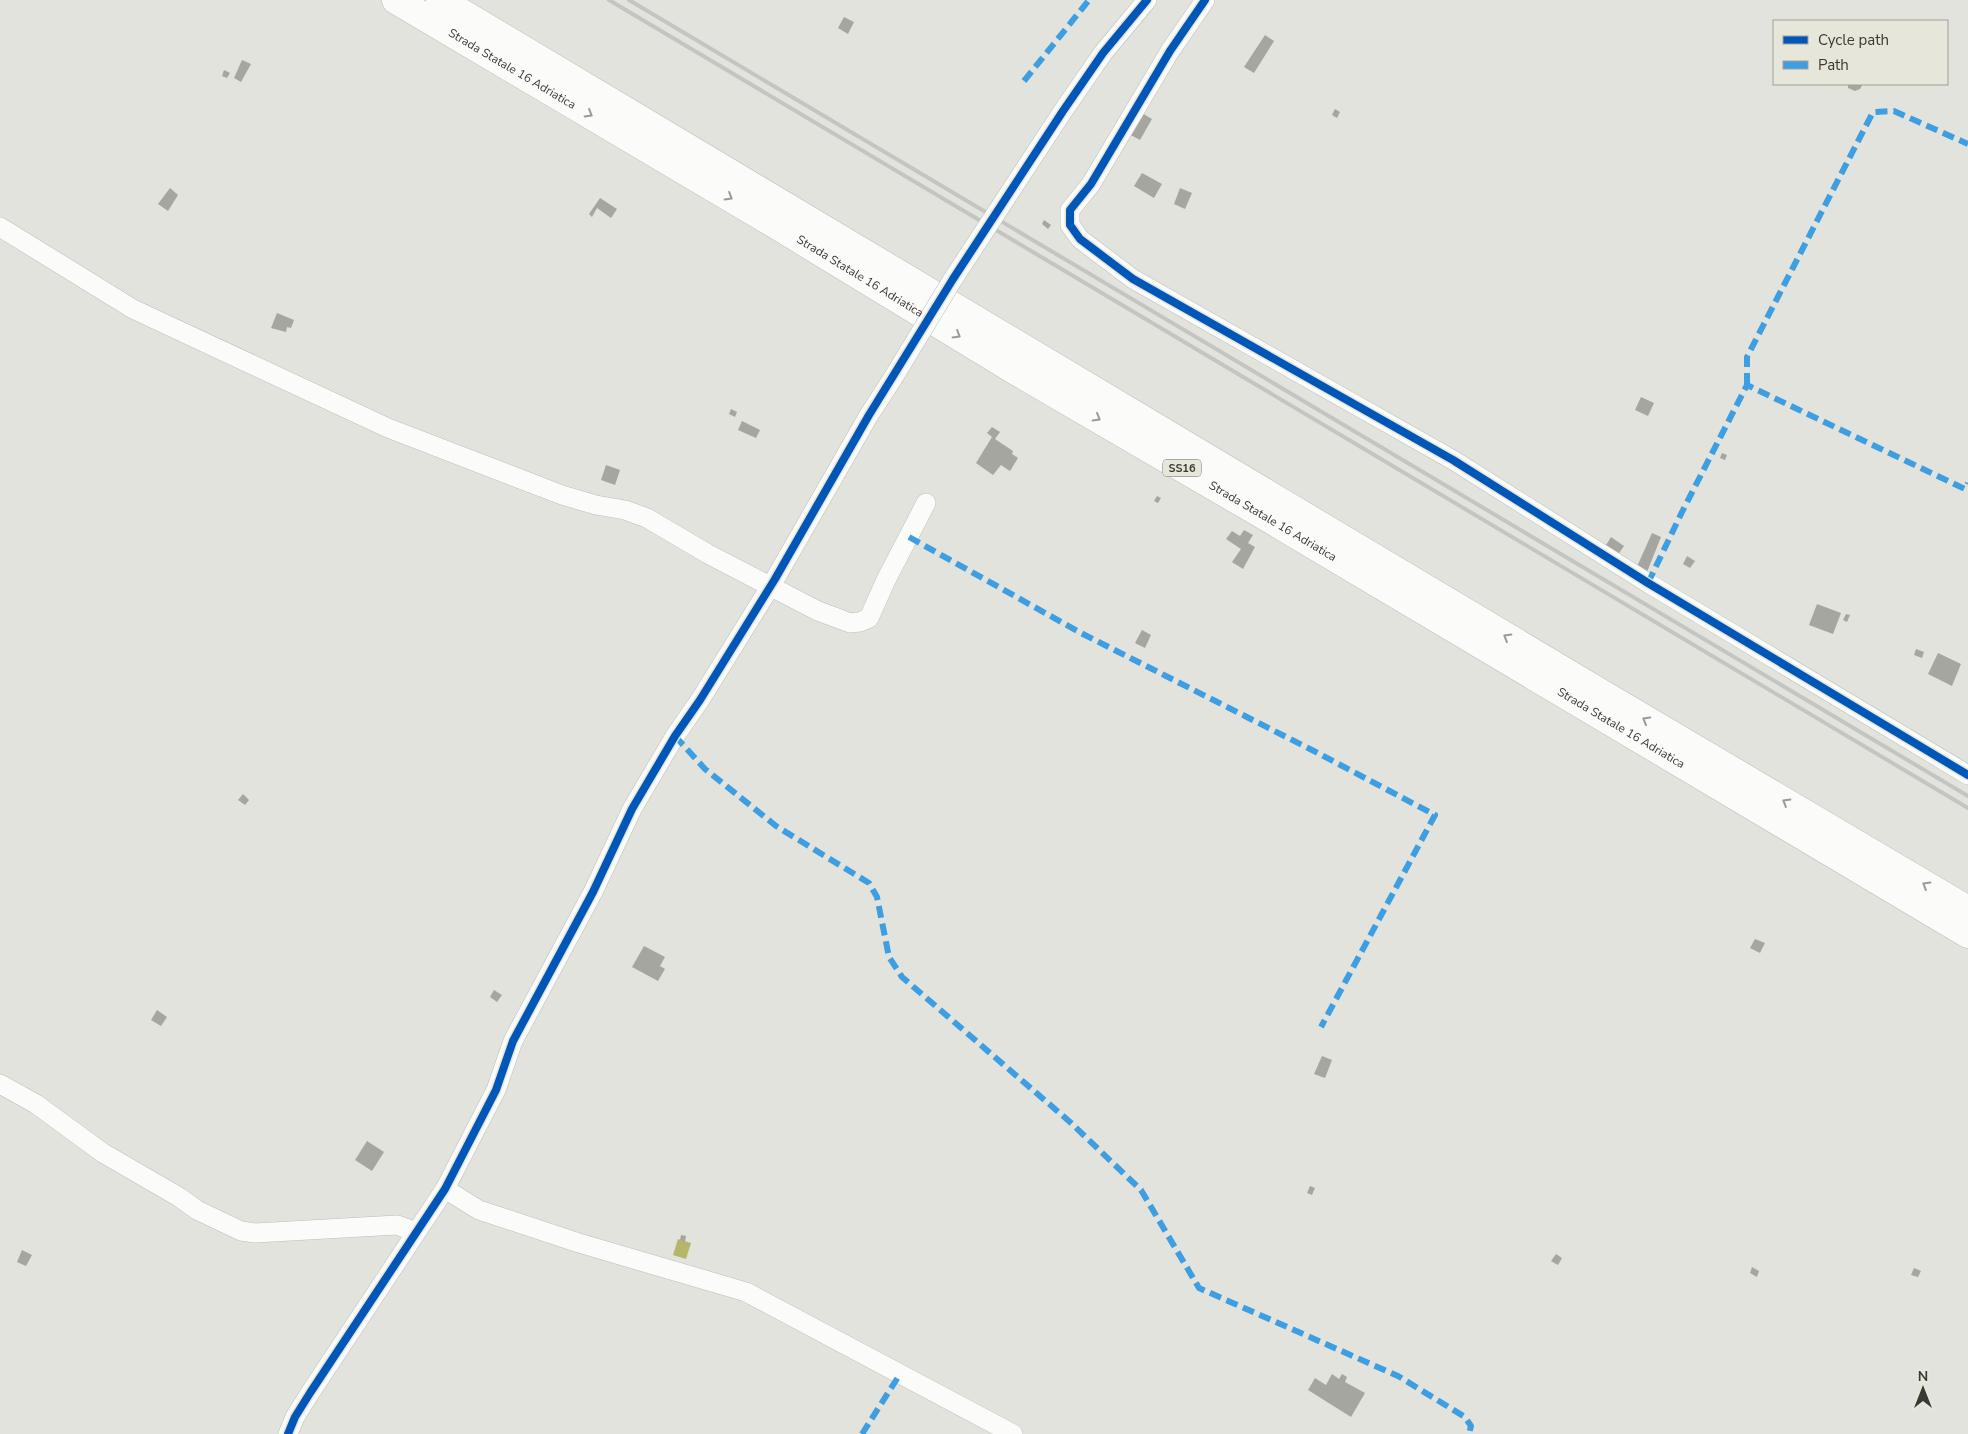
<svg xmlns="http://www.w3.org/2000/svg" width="1968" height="1434" font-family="'Nunito Sans',sans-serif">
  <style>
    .water { fill: #b6b66a }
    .building { fill: #a6a6a1 }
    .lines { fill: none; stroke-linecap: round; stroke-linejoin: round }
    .minor-casing { stroke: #bebeb9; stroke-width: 20 }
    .trunk-casing { stroke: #bebeb9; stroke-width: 29 }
    .minor { stroke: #fbfbfa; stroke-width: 19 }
    .trunk { stroke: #fbfbfa; stroke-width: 28 }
    .rail { stroke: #c4c4c3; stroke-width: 4 }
    .minor-bridge-casing { stroke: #bebeb9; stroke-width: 20; stroke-linecap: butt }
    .minor-bridge { stroke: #fbfbfa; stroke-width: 19 }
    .quiet { stroke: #3e9ee2; stroke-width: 6; stroke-dasharray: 12 6; stroke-linecap: butt }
    .cycleway-casing { stroke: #e6e6da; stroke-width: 11 }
    .cycleway { stroke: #0057b8; stroke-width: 8 }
    .oneway { stroke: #9a9a97 }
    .labels { text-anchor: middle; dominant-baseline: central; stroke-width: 5; stroke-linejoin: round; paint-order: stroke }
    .shield { fill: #e6e6da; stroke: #6d6d66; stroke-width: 1 }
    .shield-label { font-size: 11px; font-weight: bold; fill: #393934 }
    .street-label { font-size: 12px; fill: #393934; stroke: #e6e6da }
  </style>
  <rect width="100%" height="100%" fill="#e3e3dd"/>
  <path class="water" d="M678,1239l13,4 -5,16 -13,-4z"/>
  <g class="building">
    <path d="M844,17l10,5 -6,12 -10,-6z"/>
    <path d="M1265,35l9,6 -20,32 -10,-6z"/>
    <path d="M242,60l9,4 -10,18 -7,-4z"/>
    <path d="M224,70l6,3 -3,5 -5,-2z"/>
    <path d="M1848,84h15l-3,5 -5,2 -7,-3z"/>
    <path d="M1335,109l5,3 -3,6 -5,-3z"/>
    <path d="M1140,112l12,7 -12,21 -13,-7z"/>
    <path d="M1142,173l20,11 -8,14 -20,-12z"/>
    <path d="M170,188l8,7 -10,16 -10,-7z"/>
    <path d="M1180,188l12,5 -7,16 -11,-5z"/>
    <path d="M600,198l17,11 -6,9 -14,-10 -5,9 -3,-3z"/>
    <path d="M1044,220l7,5 -3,4 -6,-5z"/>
    <path d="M277,313l17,7 -3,8 -4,-1 -1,5 -15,-4z"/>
    <path d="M1641,397l13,6 -6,13 -13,-6z"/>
    <path d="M731,409l6,3 -2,5 -6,-3z"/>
    <path d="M742,421l18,9 -4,8 -18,-8z"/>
    <path d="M992,427l8,5 -5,7 18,12 -1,3 6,4 -8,13 -9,-6 -8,10 -17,-12 16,-26 -5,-4z"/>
    <path d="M1722,453l5,2 -2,5 -5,-2z"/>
    <path d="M606,465l14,5 -5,15 -14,-5z"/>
    <path d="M1157,496l4,2 -3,5 -4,-2z"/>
    <path d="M1244,530l9,5 -5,8 7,4 -12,22 -11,-7 9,-13 -15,-10 6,-8 8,5z"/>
    <path d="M1652,533l9,4 -14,35 -12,-1z"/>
    <path d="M1611,537l13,9 -9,13 -12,-9z"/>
    <path d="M1687,556l8,5 -5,7 -7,-4z"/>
    <path d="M1817,604l24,9 -8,21 -24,-9z"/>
    <path d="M1846,614l4,1 -3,7 -4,-2z"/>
    <path d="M1142,630l9,5 -6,13 -10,-5z"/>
    <path d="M1916,649l8,3 -2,6 -8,-3z"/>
    <path d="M1938,653l23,11 -9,22 -24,-12z"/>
    <path d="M243,794l6,6 -4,5 -7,-5z"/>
    <path d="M1755,939l10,4 -5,10 -10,-5z"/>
    <path d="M644,946l21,11 -5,9 5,3 -7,12 -26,-14z"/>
    <path d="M494,990l8,5 -5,7 -7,-5z"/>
    <path d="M157,1010l10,7 -6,9 -10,-6z"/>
    <path d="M1322,1056l10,4 -7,18 -11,-4z"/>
    <path d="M367,1141l17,11 -12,19 -17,-11z"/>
    <path d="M1310,1186l5,2 -3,7 -5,-2z"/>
    <path d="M681,1235l5,1 -1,6 -5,-2z"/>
    <path d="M22,1250l10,5 -6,11 -9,-4z"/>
    <path d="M1556,1254l6,4 -4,7 -7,-4z"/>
    <path d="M1752,1267l7,4 -2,6 -7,-4z"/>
    <path d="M1914,1268l7,3 -3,6 -7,-2z"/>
    <path d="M1332,1374l7,5 3,-5 5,3 -2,5 20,11 -14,24 -43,-27 7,-12 11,7z"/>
  </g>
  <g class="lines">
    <g class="minor-casing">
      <g id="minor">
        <path d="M1205,0l-35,51 -79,133 -21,26v15l10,14 53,40 320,181 195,123 320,192"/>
        <path d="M1063,111l40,-58 44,-53"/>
        <path d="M0,227l133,82 255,119 174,67 34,10 29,5 22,8 61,36 110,57 19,7 13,5 10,-1 9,-4 17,-38 40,-77"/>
        <path d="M0,1084l36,20 67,49 76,44 18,13 44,21 14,2 142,-8 19,7"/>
        <path d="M445,1189l34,21 100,33 167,49 267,142"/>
        <path d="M288,1434l7,-17 15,-24 135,-204 51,-99 17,-49 80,-149 39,-83 43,-73 25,-36 75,-121 94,-164 24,-37"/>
      </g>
    </g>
    <g class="trunk-casing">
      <g id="trunk">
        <path id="s1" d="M396,0l377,223 243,148 242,141 710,422"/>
        <path d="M440,0l1159,692 369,218"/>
      </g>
    </g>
    <use href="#minor" class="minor"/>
    <use href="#trunk" class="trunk"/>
    <g class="rail">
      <path d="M609,0l1359,808"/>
      <path d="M629,0l1339,796"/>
    </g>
    <g class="minor-bridge-casing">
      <path id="minor-bridge" d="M893,378l60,-99 110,-168"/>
    </g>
    <use href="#minor-bridge" class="minor-bridge"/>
    <g class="quiet">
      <path d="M1024,81l65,-81"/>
      <path d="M1747,385v-28l126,-245 21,-1 74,33"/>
      <path d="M909,537l172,96 233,118 121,64 -114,212"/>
      <path d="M1648,583l34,-71 65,-127 218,104 3,-6"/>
      <path d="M675,736l30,33 71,57 93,57 8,14 12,60 13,20 168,145 71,68 58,98 199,88 67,41 6,9 -2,8"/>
      <path d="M862,1434l38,-60"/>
    </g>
    <g class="cycleway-casing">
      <g id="cycleway">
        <path d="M1205,0l-35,51 -79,133 -21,26v15l10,14 53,40 320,181 195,123 320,192"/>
        <path d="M288,1434l7,-17 15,-24 135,-204 51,-99 17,-49 80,-149 39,-83 43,-73 25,-36 75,-121 94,-164 84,-136 110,-168 40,-58 44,-53"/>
      </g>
    </g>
    <use href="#cycleway" class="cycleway"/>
  </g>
  <defs><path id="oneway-chevron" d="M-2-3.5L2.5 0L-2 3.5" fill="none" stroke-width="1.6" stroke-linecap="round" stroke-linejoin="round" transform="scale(1.25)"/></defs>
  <g class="oneway">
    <use href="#oneway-chevron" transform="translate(589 114) rotate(31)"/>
    <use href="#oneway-chevron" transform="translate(729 197) rotate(31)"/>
    <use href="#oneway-chevron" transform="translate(957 335) rotate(31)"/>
    <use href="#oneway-chevron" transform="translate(1097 418) rotate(30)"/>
    <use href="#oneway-chevron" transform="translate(1507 637) rotate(-149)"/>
    <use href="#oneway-chevron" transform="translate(1646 720) rotate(-150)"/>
    <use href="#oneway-chevron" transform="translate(1786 802) rotate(-149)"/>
    <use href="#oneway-chevron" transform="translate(1926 885) rotate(-149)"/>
  </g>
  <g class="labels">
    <rect class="shield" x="1163" y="459.5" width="38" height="17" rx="4"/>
    <g class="shield-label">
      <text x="1182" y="468">SS16</text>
    </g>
    <g class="street-label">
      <text stroke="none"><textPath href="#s1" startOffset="135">Strada Statale 16 Adriatica</textPath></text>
      <text stroke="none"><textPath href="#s1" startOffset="540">Strada Statale 16 Adriatica</textPath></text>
      <text stroke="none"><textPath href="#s1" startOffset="1020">Strada Statale 16 Adriatica</textPath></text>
      <text stroke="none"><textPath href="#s1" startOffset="1425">Strada Statale 16 Adriatica</textPath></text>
    </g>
  </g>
  <rect x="1773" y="20" width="175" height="65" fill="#e6e6da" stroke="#a1a198"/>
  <rect x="1783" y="36" width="25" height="8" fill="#0057b8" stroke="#a1a198"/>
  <text x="1818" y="45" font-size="15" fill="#393934">Cycle path</text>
  <rect x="1783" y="61" width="25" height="8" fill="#3e9ee2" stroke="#a1a198"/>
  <text x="1818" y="70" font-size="15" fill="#393934">Path</text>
  <g transform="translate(1923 1389)" stroke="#e6e6da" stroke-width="4" paint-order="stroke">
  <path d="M0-4L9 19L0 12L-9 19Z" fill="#393934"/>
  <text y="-8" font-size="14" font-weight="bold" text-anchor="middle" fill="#393934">N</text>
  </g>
</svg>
